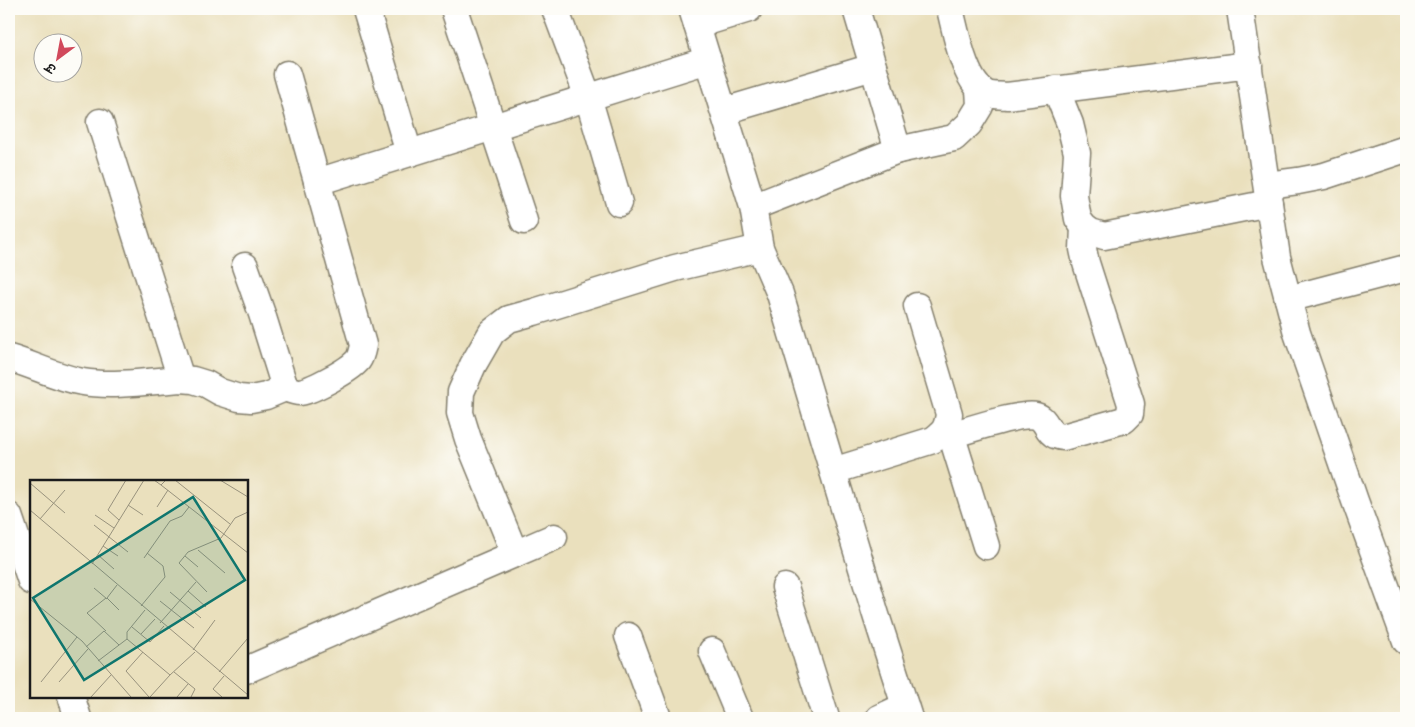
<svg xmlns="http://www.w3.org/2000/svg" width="1415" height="727" font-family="Kalam,'Playpen Sans Deva',sans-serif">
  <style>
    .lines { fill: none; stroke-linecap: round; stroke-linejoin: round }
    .minor-casing { stroke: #837e6c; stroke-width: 29 }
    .minor { stroke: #fff; stroke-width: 26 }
    .inset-road { fill: none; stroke: #98927d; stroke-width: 1 }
    .view { fill: #0f766e; fill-opacity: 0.15; stroke: #0f766e; stroke-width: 2.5 }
    .inset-edge { fill: none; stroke: #1c1c1c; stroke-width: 2.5 }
  </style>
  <rect width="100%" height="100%" fill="#fdfcf7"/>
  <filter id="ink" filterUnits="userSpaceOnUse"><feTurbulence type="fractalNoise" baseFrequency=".02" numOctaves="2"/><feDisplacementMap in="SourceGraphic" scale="10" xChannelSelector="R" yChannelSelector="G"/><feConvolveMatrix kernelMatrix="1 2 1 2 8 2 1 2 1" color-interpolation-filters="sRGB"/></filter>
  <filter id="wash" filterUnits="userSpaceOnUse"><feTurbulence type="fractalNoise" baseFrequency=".0096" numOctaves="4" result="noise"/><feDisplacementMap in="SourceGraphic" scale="20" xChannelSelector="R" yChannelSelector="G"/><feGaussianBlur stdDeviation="1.12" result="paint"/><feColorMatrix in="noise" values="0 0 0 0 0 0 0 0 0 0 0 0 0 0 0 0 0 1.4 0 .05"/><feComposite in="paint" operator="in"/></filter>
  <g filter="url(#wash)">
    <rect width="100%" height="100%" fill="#eae0bd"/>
  </g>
  <g filter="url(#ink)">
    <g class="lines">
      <g class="minor-casing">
        <g id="minor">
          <path d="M366,9l43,144"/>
          <path d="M454,9l70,212"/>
          <path d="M555,9l33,88 31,106"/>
          <path d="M692,9l61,198 7,41 20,46 96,321 33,103"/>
          <path d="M856,9l42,141"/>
          <path d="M950,9c6,23 14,74 37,85 6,2 14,1 20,2l242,-31"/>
          <path d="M1240,9l37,248 20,76 58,168 51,140"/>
          <path d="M697,25l52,-16"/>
          <path d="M1056,89l14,35 7,29 -3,43 4,23 6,8 7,5 13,4 165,-33"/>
          <path d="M724,111l149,-44"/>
          <path d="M100,122l81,257"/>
          <path d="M317,182l391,-122"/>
          <path d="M1267,185l31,-4 26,-5 82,-27"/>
          <path d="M753,207l145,-57 56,-12 15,-14 11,-18 -1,-18"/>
          <path d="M245,266l17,48 23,74"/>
          <path d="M1288,299l118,-31"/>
          <path d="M9,358c25,7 49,20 74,24 29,5 69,-1 98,-3l12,1 13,4 14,8 19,6 12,1 15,-3 19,-8c5,2 10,4 15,4 13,-2 50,-22 58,-32 3,-4 4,-10 5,-15l-76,-271"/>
          <path d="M948,424l38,122"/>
          <path d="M951,435c17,-5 71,-23 85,-19 11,3 10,15 19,19 3,1 5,2 8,2l61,-17 6,-6 1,-10 -45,-141 -3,-14 1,-22"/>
          <path d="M833,471l100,-31c11,-8 14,-11 16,-26l-32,-108"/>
          <path d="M9,516l22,65"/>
          <path d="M515,554l-47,-115 -8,-26 1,-21 12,-27 19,-33 17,-13 25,-7 141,-44 85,-20"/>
          <path d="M785,587l41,131"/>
          <path d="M628,636l30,82"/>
          <path d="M712,651l28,67"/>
          <path d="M246,670l308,-133"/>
          <path d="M71,696l7,22"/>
          <path d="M879,718l26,-12"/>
        </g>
      </g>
      <use href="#minor" class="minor"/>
    </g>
  </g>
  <g transform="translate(30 480)">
    <rect width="218" height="218" fill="#eae0bd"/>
    <path class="inset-road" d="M124,0l7,5 5,-5M145,0l55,44M190,0l28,17M0,3l35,30M131,5l87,68M98,25l15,10M127,27l11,-17M0,30l218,185M65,35l19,13M10,39l25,-29M89,40l-11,-10 18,-30M64,45l34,27M73,66l15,10M168,70l27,23M68,75l16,14M155,76l13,11M114,78l26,-37 12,-5 7,-9M62,84l52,-84M87,105l-10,13 12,12M64,108l13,11M158,111l18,16M140,112l31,26M177,112l-28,-29 9,-11 33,-14 14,-20 13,-6M0,119l52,42 49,56M130,121l34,27M111,126l24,-29 -2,-11 -16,-13M130,143l36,-41M102,147l18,15 14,-16M76,151l-19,-18 19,-15M111,154l14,-15M97,159v-7l18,-22M56,167l18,-16 15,14M163,170l22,-30M113,172l-17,19 23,26M68,181l29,-22 43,36 25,-23M144,192l21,17 -4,8M189,192l29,-34M11,202l36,-45M29,202l29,-33M61,217l20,-22M120,217l20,-22M147,217l11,-13M192,217l-9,-8 11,-13"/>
    <path class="view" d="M163,17l52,83 -161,100 -51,-82z"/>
    <rect width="218" height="218" class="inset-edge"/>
  </g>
  <rect width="1415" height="727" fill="none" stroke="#fdfcf7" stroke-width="30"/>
  <g transform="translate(58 58) rotate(212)"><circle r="24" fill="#fdfcf7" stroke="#a3a29f"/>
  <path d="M0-4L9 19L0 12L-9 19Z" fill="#d1495b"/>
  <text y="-8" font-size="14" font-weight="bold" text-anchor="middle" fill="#1c1c1c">उ</text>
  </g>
</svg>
